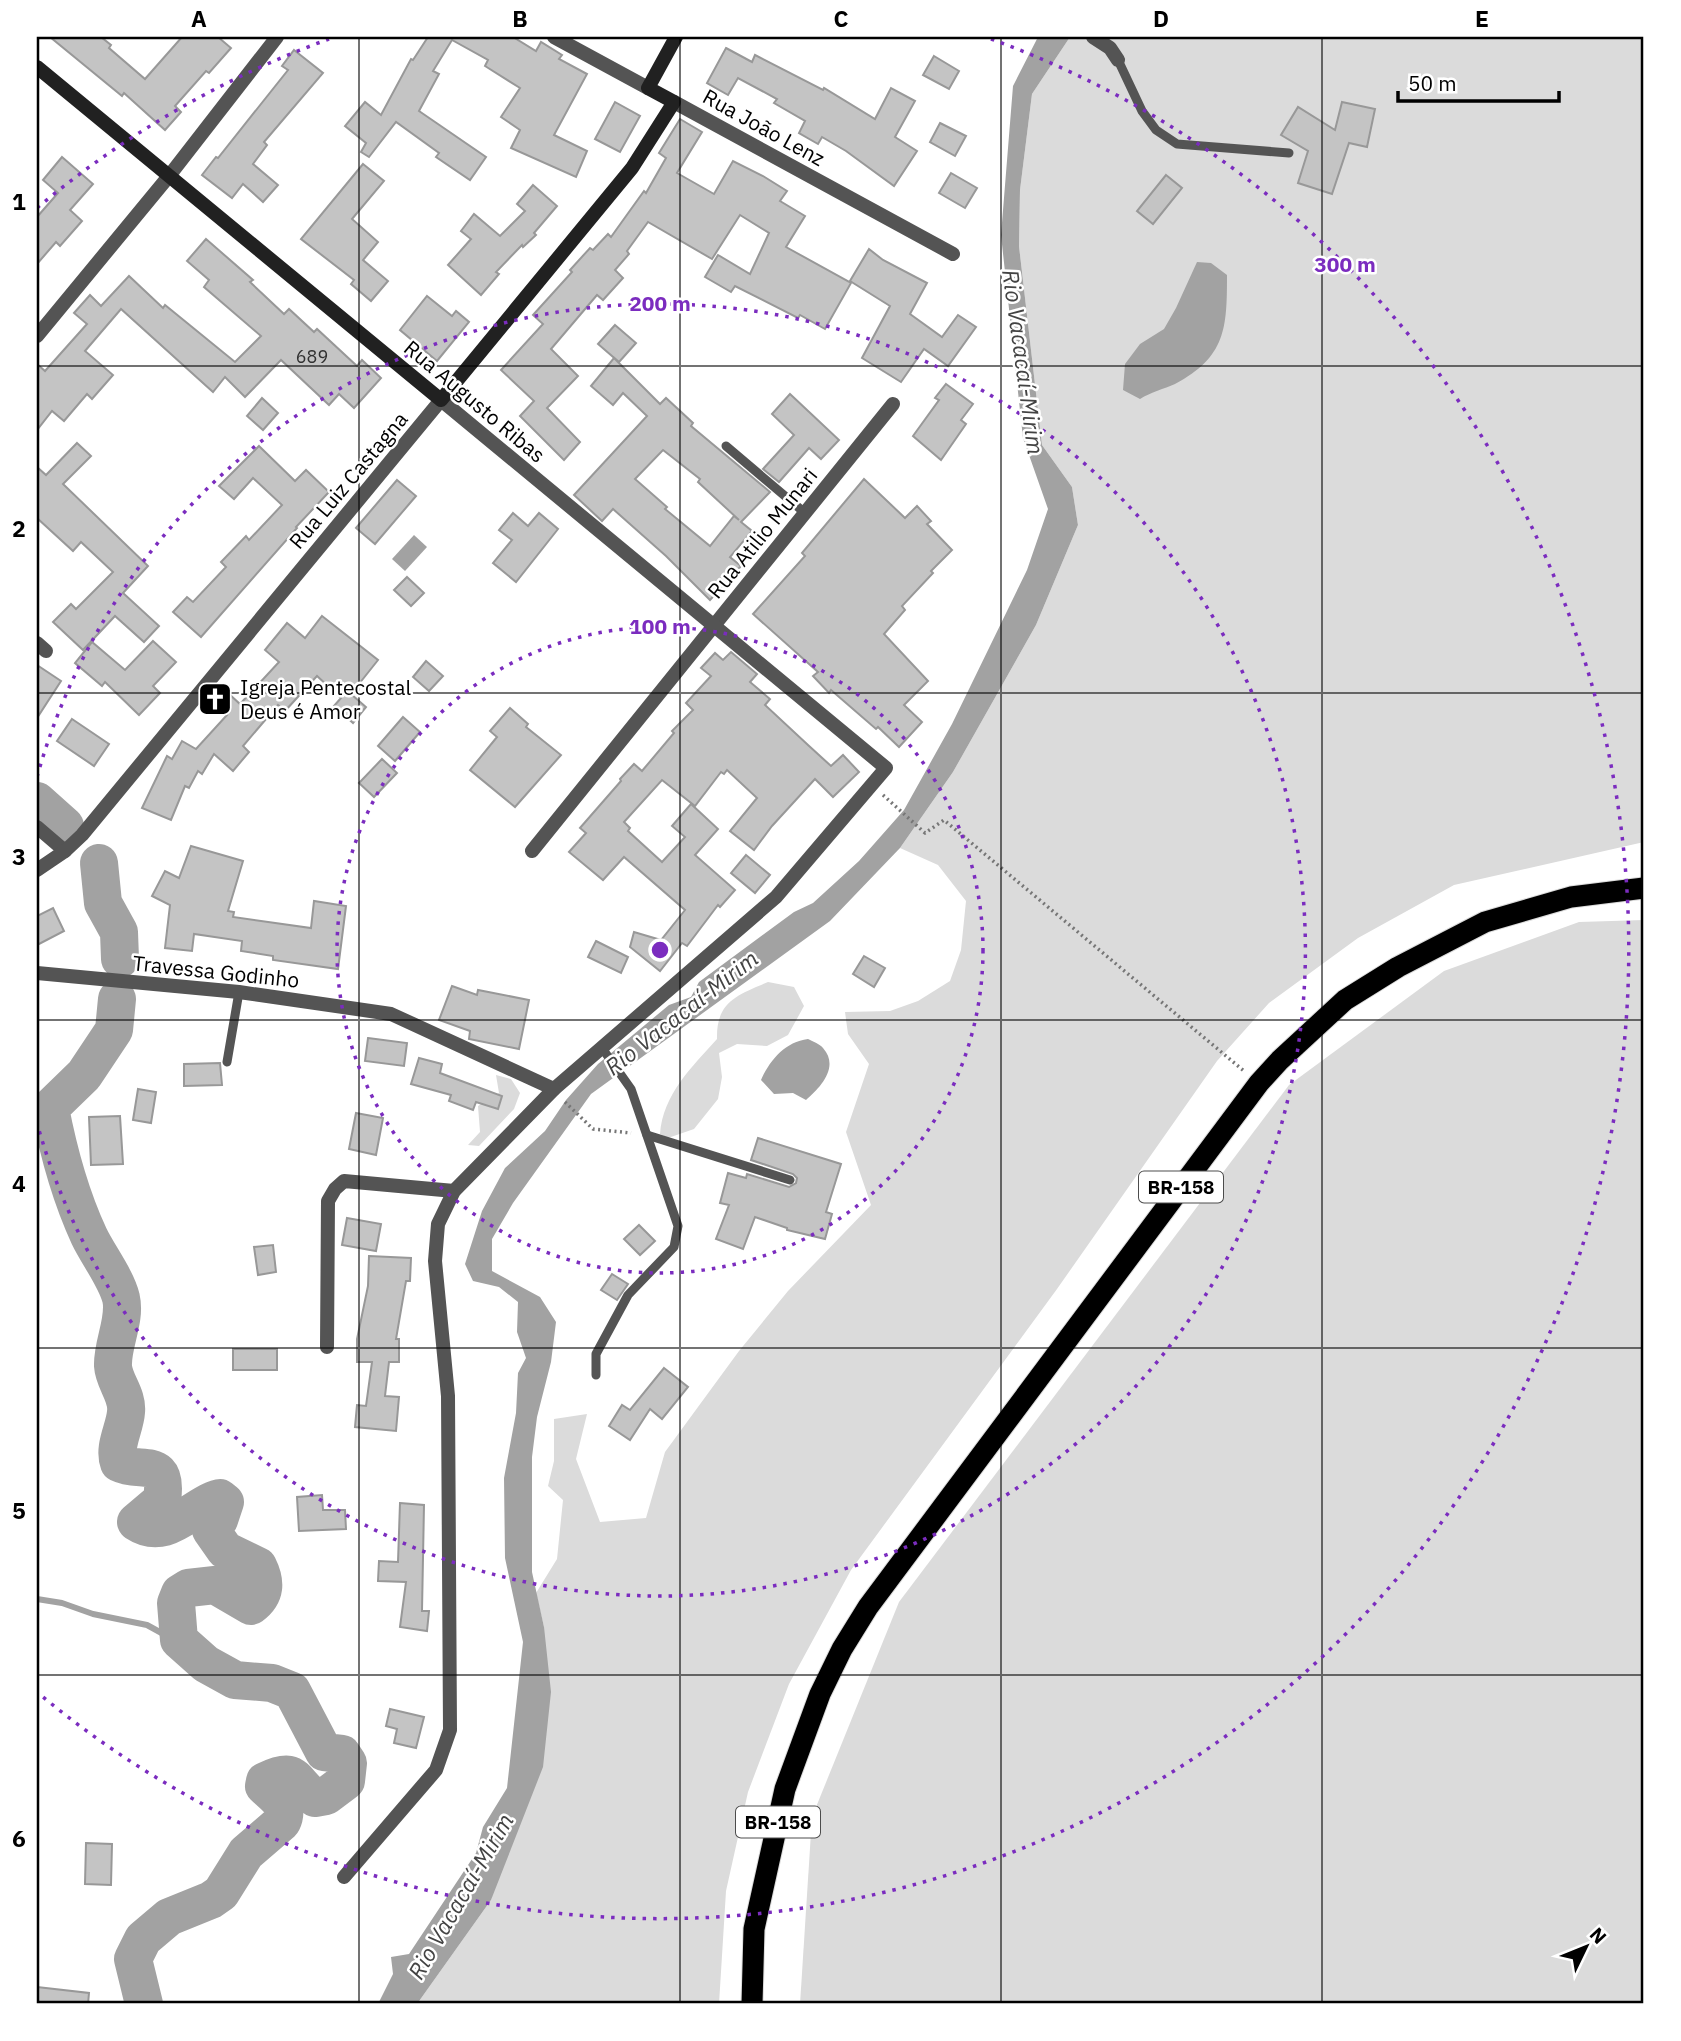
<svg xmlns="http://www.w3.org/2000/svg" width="1681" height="2041" font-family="'IBM Plex Sans',sans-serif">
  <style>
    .green { fill: #dbdbdb }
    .water { fill: #a2a2a2 }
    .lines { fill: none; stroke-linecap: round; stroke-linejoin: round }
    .stream { stroke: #a2a2a2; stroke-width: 6 }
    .river { stroke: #a2a2a2; stroke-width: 38 }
    .building { fill: #c4c4c4; stroke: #989898; stroke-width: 2; fill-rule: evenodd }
    .highway-casing { stroke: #dbdbdb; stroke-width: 23 }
    .path { stroke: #767676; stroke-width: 3.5; stroke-dasharray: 2 3.5; stroke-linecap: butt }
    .lane { stroke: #545454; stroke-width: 9 }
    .street { stroke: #545454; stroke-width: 14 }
    .secondary { stroke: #212121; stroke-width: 14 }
    .highway { stroke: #000; stroke-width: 21 }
    .grid { fill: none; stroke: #000; stroke-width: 2; stroke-opacity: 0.55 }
    .ring { fill: none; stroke: #7b2cbf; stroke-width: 3.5; stroke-dasharray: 3.5 7 }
    .labels { text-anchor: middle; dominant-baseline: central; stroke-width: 5; stroke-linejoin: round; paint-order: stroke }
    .number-label { font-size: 18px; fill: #313131 }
    .shield { fill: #fff; stroke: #4c4c4c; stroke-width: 2 }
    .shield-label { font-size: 19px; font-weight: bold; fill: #000 }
    .street-label { font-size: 21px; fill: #000; stroke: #fff }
    .poi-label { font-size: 21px; fill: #000; stroke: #fff; text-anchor: start }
    .water-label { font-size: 23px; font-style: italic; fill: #434343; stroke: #fff }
    .centre { fill: #7b2cbf; stroke: #fff; stroke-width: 3.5 }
    .ring-label { font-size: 21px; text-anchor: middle; font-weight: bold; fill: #7b2cbf; stroke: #fff; stroke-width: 5; stroke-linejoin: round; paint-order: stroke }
    .neatline { fill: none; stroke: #000; stroke-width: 2.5 }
    .grid-label { font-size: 23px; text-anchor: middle; font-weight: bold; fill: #000 }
  </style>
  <rect width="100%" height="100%" fill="#fff"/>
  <g class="green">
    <path d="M1070,37h574v805l-190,43 -96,53 -89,65 -52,58 -160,228 -206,281 -62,114 -41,108 -22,99 -7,113h-302l74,-104 53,-273 -8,-34 21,-34 6,-59 -15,-14 6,-25v-42l33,-5 -11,45 24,63 46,-4 19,-66 74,-101 49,-60 83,-86 -25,-73 23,-68 -21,-30 -3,-22 45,-1 28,-10 32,-20 11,-31 5,-49 -28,-36 -38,-17 53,-76 83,-147 42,-100 -6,-38 -30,-42 -23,-199 1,-56 12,-96z"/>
    <path d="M1644,920v1084h-844l12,-187 87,-215 390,-517 155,-114 135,-49z"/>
    <path d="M768,982l26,5 10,19 -16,29 -21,11 -30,-2 -18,9 3,24 -4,22 -24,30 -26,9 -8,-4c3,-40 32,-67 57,-95 -1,-37 20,-44 51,-57z"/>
    <path d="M496,1075l15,4 9,14 -6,16 -35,37 -11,-1 12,-13 -2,-26 21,-13z"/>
  </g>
  <g class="water">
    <path d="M1038,37h32l-38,57 -12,96 -1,56 23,199 30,42 6,38 -42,100 -83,147 -53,76 -70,73 -239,173 -78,109 -21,36v32l48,26 16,25 -5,40 -14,55 -5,40v115l12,55 7,65 -8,75 -52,133 -74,104h-39l15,-30 -2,-17 18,-3 67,-101 7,-26 24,-39 16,-146 -18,-84 -1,-80 12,-65 2,-40 8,-15 -9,-26 1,-30 -19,-15 -26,-6 -8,-17 17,-53 23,-43 40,-37 21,-31 32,-36 71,-59 22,-8 8,-15 95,-70 19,-9 46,-42 45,-51 48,-86 75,-154 21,-61 -25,-71 -22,-203 12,-149z"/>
    <path d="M1197,262l14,1 16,12c0,53 -1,82 -52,109 -11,5 -24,8 -35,15l-17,-9 2,-26 15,-20 24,-15 12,-21z"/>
    <path d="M414,535l13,12 -22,24 -13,-12z"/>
    <path d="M808,1039c4,2 12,5 15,9 17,19 -3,40 -17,52l-13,-7 -19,1 -13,-14c9,-20 24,-38 47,-41z"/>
  </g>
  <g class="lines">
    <path class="stream" d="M37,1599l25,4 31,11 54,11 40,22"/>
    <g class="river">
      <path d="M37,801l28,25"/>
      <path d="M99,863l4,40 16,29 1,27"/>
      <path d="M117,999l-3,31 -30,45 -34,33c8,42 21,89 39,128 9,19 27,42 32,62 5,22 -9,46 -8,68 1,16 15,29 13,46 -1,16 -13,35 -7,51 22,11 50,-8 43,37l-26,22c32,21 55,-17 84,-24l5,4 -6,18 -8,10 14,20 33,16c8,16 8,29 -7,40l-36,-21 -27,3 -8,5 -4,10 3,37 27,24 29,16 37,3 20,8 32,61 18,2 6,9 -2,18 -20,15 -11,2c-23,-17 -17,-33 -50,-17l-1,5c11,11 26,19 18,36l-36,31 -25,40 -10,7 -42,17 -26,22 -10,20 11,45"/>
    </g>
  </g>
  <g class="building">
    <path d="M50,37h51l10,8 -2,3 36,31 37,-42h36l13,11 -22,25 -3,-2 -31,35 6,6 -16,18 -41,-37 -2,3z"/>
    <path d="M428,37h85l23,14 5,-9 21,13 -3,4 28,15 -33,61 33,16 -11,26 -65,-29 9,-18 -19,-13 19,-29 -35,-22 3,-6 -36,-20 -19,31 6,3 -20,37 67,46 -16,23 -34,-23 3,-4 -43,-31 -27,35 -8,-5 5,-9 -21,-17 20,-24 16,13 30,-56 2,1z"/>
    <path d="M726,48l26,14 3,-7 68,35 1,-2 51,31 16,-31 24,13 -20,36 22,14 -23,35 -48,-35 -24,-14 -4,7 -19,-11 6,-12 -31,-18 3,-4 -39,-21 -10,17 -21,-12z"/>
    <path d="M294,50l29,23 -59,69 3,3 -14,19 25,21 -15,17 -20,-18 -11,14 -30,-23 14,-18 2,1 70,-88 -6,-4z"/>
    <path d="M934,56l25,15 -10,18 -26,-14z"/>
    <path d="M615,102l25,14 -20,36 -25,-13z"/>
    <path d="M1342,102l33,7 -8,38 -18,-4 -17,51 -34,-11 10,-32 -27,-16 17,-28 37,23z"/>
    <path d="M680,119l22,13 -25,41 37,21 19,-33 30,15 24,15 -7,10 25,15 -19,31 65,36 -26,46 -25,-14 -2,3 -63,-32 -4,6 -26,-15 13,-22 32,19 19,-41 -29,-18 -28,44 -64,-37 -21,29 2,3 -14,16 8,8 -20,22 -6,-5 -46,54 27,27 -31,32 33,34 -16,18 -44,-44 14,-15 -33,-31 42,-46 -10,-9 39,-43 -2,-2 20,-22 3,2 15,-16 3,3 33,-46 2,2 20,-35 -7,-5z"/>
    <path d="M940,123l26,13 -11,20 -25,-14z"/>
    <path d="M62,157l31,27 -23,26 12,11 -22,25 -4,-4 -19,22v-47l21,-24 -15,-13z"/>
    <path d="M363,164l21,17 -32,38 26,23 -15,18 25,21 -17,20 -20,-17 3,-4 -53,-41z"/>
    <path d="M951,173l26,15 -12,20 -26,-15z"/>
    <path d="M1166,175l16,13 -29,36 -16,-13z"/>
    <path d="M533,185l24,21 -23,27 2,2 -13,12 -1,-2 -26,27 3,2 -18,21 -33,-30 23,-26 -10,-8 13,-17 26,22 25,-25 -8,-7z"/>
    <path d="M206,239l47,41 -3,2 34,32 5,-5 25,23 3,-3 40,37 5,-6 19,18 -27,30 -15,-14 -10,11 -48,-45 -36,37 -20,-20 -12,15 -92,-83 -36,42 28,24 -21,24 -5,-5 -23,27 -12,-10 -15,19v-66l8,7 42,-47 -13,-11 16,-18 11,11 28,-30 34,32 2,-3 70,57 26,-26 -57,-49 5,-7 -22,-19z"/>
    <path d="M869,249l14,11 44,23 -17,31 32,23 16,-22 18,12 -28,39 -24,-17 -23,33 -39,-24 28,-52 -40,-25z"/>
    <path d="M427,296l25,20 4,-5 13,11 -32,39 -37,-31z"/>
    <path d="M615,325l21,18 -17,19 -21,-18z"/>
    <path d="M614,358l46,46 6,-6 27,25 -2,3 79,66 -29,30 11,9 -22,26 11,9 -31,34 -44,-44 -53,-47 -11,12 -28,-26 73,-79 -24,-23 -10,12 -22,-19zM663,450l37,29 -2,3 41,38 -5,-4 -24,30 -45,-37 2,-2 -32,-28z"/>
    <path d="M946,384l27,20 -12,16 5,4 -25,36 -28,-24 26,-36 -4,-2z"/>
    <path d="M790,394l49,46 -18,19 -12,-11 -30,34 -16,-13 31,-34 -22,-21z"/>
    <path d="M262,398l16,15 -15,17 -16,-14z"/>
    <path d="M77,443l14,13 -28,28 85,82 -25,27 36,33 -15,16 -29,-26 -32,34 -30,-28 18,-18 5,5 37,-37 -32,-30 -8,9 -36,-33v-51l9,8z"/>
    <path d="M259,446l36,35 11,-11 23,22 -33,35 1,1 -96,109 -28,-25 14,-15 6,5 33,-35 -5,-5 25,-26 3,4 33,-35 -29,-27 -19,21 -15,-13z"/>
    <path d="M864,479l41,39 12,-12 14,15 -4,3 25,26 -21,21 2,2 -31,33 3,4 -21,24 44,47 -24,24 18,17 -23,25 -21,-20 -2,2 -45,-39 -2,3 -16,-17 5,-4 -65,-58 52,-58 -3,-3z"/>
    <path d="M397,480l19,16 -41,48 -19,-16z"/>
    <path d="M513,513l15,13 11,-13 19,16 -42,53 -23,-19 19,-23 -13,-10z"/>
    <path d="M407,577l17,16 -13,13 -17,-16z"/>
    <path d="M322,616l56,44 -27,34 15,13 -13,16 -19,-17 7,-8 -24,-22 -32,35 -7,-6 -35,41 6,6 -16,19 -19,-17 -12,20 -4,-3 -9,17 -4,-2 -14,34 -29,-12 25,-52 5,3 10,-18 14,8 31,-34 -9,-8 11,-13 11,10 39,-42 -14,-12 22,-27 18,15z"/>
    <path d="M153,641l23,21 -23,24 7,7 -21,22 -34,-33 -3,4 -27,-23 17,-21 33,28z"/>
    <path d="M731,652l26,22 -7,8 20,17 -5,6 43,40 23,21 12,-11 16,17 -26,25 -18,-18 -43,47 -18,24 -24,-19 27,-33 -30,-28 -3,4 -3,-2 -26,34 -33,-26 -38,42 6,6 -2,3 34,31 23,-25 -13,-11 19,-22 27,25 -23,26 40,35 -15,17 -2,-2 -31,41 -5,-3 -22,28 -30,-24 4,-15 27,8 24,-30 -61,-53 -21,23 -34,-28 17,-19 -6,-5 41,-47 -1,-2 14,-15 8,7 32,-38 -2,-2 21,-21 -7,-7 25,-27 -10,-8 14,-15 8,7z"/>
    <path d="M426,661l17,15 -14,15 -16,-14z"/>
    <path d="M37,665l24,16 -24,37z"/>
    <path d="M510,708l18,16 -2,3 35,28 -46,52 -45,-37 27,-33 -7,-6z"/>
    <path d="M403,717l17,15 -25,29 -17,-15z"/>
    <path d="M72,719l37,25 -15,22 -37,-25z"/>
    <path d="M382,759l15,14 -23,24 -15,-14z"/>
    <path d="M191,846l52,15 -15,50 6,1 -1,5 78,11 3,-27 32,5 -8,63 -65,-9v-4l-32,-5 1,-10 -48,-7 -2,17 -27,-3 5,-43 -18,-9 13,-25 14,7z"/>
    <path d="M746,855l24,20 -15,18 -24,-20z"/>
    <path d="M53,908l11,23 -27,14v-29z"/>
    <path d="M596,941l32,16 -7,16 -33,-16z"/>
    <path d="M864,956l21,12 -11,19 -21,-13z"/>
    <path d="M452,986l25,9 1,-5 51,10 -10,49 -50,-10 1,-8 -31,-11z"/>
    <path d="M368,1038l39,5 -3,23 -39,-5z"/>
    <path d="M419,1058l23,6 -2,9 62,23 -4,13 -22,-7 -3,8 -24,-9 2,-6 -40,-11z"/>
    <path d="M220,1063l2,22 -38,1v-22z"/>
    <path d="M138,1089l18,3 -5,31 -18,-3z"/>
    <path d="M356,1113l27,5 -7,37 -27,-6z"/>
    <path d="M120,1116l3,48 -32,1 -2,-48z"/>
    <path d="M758,1138l83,26 -15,48 6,2 -7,25 -38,-9v-2l-32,-11 -12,32 -27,-10 13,-34 -9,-2 8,-30 18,5 1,-4 42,13 7,-4 1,-5 -4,-4 -42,-14z"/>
    <path d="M347,1218l34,6 -5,27 -34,-6z"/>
    <path d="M639,1225l16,16 -15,14 -16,-16z"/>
    <path d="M273,1245l3,27 -18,3 -4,-28z"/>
    <path d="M369,1256l42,2 -1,23h-4l-10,58h3v23h-10l-4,34 14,1 -3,34 -41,-4 2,-22 9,1 6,-44h-15v-23l11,-53z"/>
    <path d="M612,1274l16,10 -11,16 -16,-10z"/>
    <rect x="233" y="1349" width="44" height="21"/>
    <path d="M664,1368l24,19 -26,32 -12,-10 -20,31 -21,-14 13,-21 8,5z"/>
    <path d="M322,1495l1,15h22l1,19 -47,2 -2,-34z"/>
    <path d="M400,1503l24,2 -2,106h7l-2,20 -27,-4 6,-45 -28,-1 1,-20 19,1z"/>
    <path d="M390,1709l34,8 -8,31 -22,-5 3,-14 -11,-3z"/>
    <path d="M86,1843l26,1 -1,41 -26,-1z"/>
    <path d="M37,1987l52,6 -1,11h-51z"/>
  </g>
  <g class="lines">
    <g class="highway-casing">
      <path id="highway" d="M752,2004l2,-75 31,-140 35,-95 22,-45 26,-42 391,-524 21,-23 65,-60 53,-33 87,-45 86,-25 73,-9"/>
    </g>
    <g class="path">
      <path d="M883,795l42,38 19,-13 300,251"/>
      <path d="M565,1102l28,27 38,4"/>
    </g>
    <g class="lane">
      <path d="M1118,60l24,51 14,19 21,14 112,9"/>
      <path d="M726,446l79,67"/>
      <path d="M227,1062l12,-70"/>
      <path d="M647,1135l143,45"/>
      <path d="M596,1375v-21l32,-59 46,-48 4,-21 -47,-137 -29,-41"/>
    </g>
    <g class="street">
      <path d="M554,37l94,51"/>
      <path d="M1093,37l17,11 8,12"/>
      <path d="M674,102l279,152"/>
      <path d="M37,336l132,-160 108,-139"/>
      <path d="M37,643l9,8"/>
      <path d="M37,827l28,24"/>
      <path d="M532,851l361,-447"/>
      <path d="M37,870l28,-19 17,-16 359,-435 445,368 -110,129 -222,192 -100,102 -16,33 -3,37 13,135 2,334 -14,40 -92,107"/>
      <path d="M37,973l202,19 152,22 163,75"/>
      <path d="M327,1347l1,-146 7,-12 9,-8 110,10"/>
    </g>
    <path class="secondary" d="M37,67l404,333 191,-232 42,-66 -26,-14 28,-51"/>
    <use href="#highway" class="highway"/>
  </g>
  <path class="grid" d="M359,37v1967M680,37v1967M1001,37v1967M1322,37v1967M37,366h1607M37,693h1607M37,1020h1607M37,1348h1607M37,1675h1607"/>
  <g class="ring">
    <circle cx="660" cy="950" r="323"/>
    <path d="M37 777A646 646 0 1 1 37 1123"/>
    <path d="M37 208A969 969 0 0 1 329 39M991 39A969 969 0 1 1 37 1692"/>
  </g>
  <defs>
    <g id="church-square" transform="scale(1.75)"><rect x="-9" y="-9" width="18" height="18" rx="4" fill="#000" stroke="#fff"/><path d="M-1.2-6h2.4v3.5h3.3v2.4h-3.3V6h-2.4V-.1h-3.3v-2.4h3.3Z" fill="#fff"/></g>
  </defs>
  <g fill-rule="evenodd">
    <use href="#church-square" x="215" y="699"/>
  </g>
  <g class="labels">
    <g class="number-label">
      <text x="312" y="356">689</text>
    </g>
    <g class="shield">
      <rect x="1139" y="1171.5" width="84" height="31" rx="5"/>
      <rect x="736" y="1806.5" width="84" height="31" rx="5"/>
    </g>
    <g class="shield-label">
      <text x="1181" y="1187">BR-158</text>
      <text x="778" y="1822">BR-158</text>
    </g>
    <g class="street-label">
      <text transform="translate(764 127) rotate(29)">Rua João Lenz</text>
      <text transform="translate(475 401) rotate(40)">Rua Augusto Ribas</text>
      <text transform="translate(348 480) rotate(-50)">Rua Luiz Castagna</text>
      <text transform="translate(762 533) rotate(-51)">Rua Atilio Munari</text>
      <text transform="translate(216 971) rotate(6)">Travessa Godinho</text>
    </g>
    <g class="poi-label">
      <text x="240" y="687">Igreja Pentecostal<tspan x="240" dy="24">Deus é Amor</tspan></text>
    </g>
    <g class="water-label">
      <text transform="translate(1024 362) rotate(82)">Rio Vacacaí-Mirim</text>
      <text transform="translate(681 1012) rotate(-38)">Rio Vacacaí-Mirim</text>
      <text transform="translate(460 1896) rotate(-60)">Rio Vacacaí-Mirim</text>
    </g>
  </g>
  <circle cx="660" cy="950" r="10" class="centre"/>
  <g class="ring-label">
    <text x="1345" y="272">300 m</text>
    <text x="660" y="311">200 m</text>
    <text x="660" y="634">100 m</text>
  </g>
  <rect width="1681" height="2041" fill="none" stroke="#ffffff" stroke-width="77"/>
  <g transform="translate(1586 1947) rotate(47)" stroke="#ffffff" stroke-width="5" paint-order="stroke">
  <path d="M0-5L12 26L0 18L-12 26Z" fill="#000000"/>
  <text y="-10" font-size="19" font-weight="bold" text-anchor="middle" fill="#000000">N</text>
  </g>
  <path d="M1398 91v10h161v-10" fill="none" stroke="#000000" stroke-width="3.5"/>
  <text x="1408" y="91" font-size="21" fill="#000000" stroke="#ffffff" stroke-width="5" paint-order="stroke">50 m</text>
  <rect x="38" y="38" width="1604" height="1964" class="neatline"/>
  <g class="grid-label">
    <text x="199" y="27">A</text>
    <text x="520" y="27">B</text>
    <text x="841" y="27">C</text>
    <text x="1161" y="27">D</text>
    <text x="1482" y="27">E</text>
    <text x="19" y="210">1</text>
    <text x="19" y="537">2</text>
    <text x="19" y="865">3</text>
    <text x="19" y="1192">4</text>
    <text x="19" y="1519">5</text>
    <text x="19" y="1847">6</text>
  </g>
</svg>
